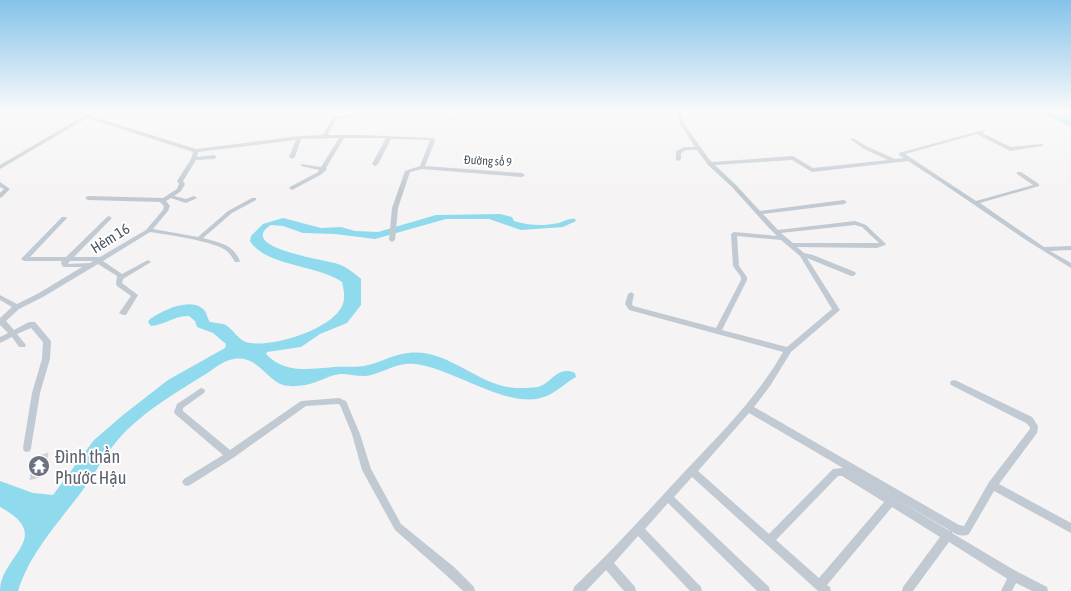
<svg xmlns="http://www.w3.org/2000/svg" width="1071" height="591" font-family="'Asap Condensed',sans-serif">
  <style>
    .water { fill: #90daee }
    .building { fill: #cdcfd5; stroke: #d7d9de }
    .lines { fill: none; stroke-linecap: round; stroke-linejoin: round }
    .minor { fill: #c1cad2; fill-rule: evenodd }
    .labels { text-anchor: middle; dominant-baseline: central; stroke-width: 4; stroke-linejoin: round; paint-order: stroke }
    .far-street-label { font-size: 12px; fill: #4a5661; stroke: #fff }
    .street-label { font-size: 15px; fill: #4a5661; stroke: #fff }
    .near-worship-label { font-size: 18px; fill: #5b616d; stroke: #fff; text-anchor: start }
  </style>
  <rect width="100%" height="100%" fill="#f5f3f3"/>
  <g class="water">
    <path d="M1037,111h34v16z"/>
    <path d="M500,214l12,3 2,4c15,5 30,5 45,2 6,-2 10,-5 16,-4l1,2 -13,6 -42,3 -32,-11h-43l-71,20 -40,-5 -32,-1 -20,-7 -12,-1c-36,23 57,35 67,39 9,3 16,9 23,15v26l-14,18 -27,11 -19,13 -34,5 -1,2c18,20 45,15 68,13 11,-1 23,1 34,-2 14,-3 26,-11 40,-12 40,-5 68,32 107,35 7,0 17,0 23,-1 13,-3 19,-22 37,-14l1,4c-11,6 -20,16 -32,20 -36,13 -91,-29 -129,-33 -16,-2 -29,7 -44,11 -9,3 -20,-1 -30,-1 -13,1 -23,9 -36,11 -7,1 -15,2 -22,0 -16,-5 -26,-30 -49,-26 -13,2 -22,12 -33,18 -26,16 -51,31 -73,52 -18,17 -29,38 -43,58 -24,33 -55,65 -67,104h-18c0,-35 56,-54 0,-84v-26l33,12 20,2 41,-55 29,-25 45,-35 57,-32 1,-4 -13,-11 -16,-6 -2,-6 -6,-5c-14,-1 -24,9 -38,10l-3,-4 2,-3c12,-8 39,-22 53,-10 4,3 4,9 7,13 5,1 11,1 16,3 9,6 12,16 24,18 24,4 78,-13 91,-35 5,-8 3,-17 1,-26 -24,-17 -77,-16 -92,-41l1,-5 12,-12 20,-6 38,10 20,-1 14,4 23,1 58,-17z"/>
  </g>
  <path class="building" d="M48,453l-3,22 -15,5 2,-22z"/>
  <g class="lines">
    <g class="minor">
      <path d="M27,111h5c-9,5 -18,8 -27,4l2,-1 10,1z"/>
      <path d="M70,111h7l13,2 4,-2h4v1l-7,4 105,33 103,-13 24,-1 9,-16 -1,-1 2,-1 3,-6h4l-2,5 15,-1 4,-4h4l-5,6 -20,2 -8,16h34l70,3h2l1,3 -10,25 97,7 3,2 -3,2 -100,-8 -12,3 -12,36 -3,32 -3,2 -3,-2 3,-32 13,-37 15,-5 10,-26 -39,-1 -13,25 -3,2 -3,-2 14,-26h-42l-18,30 1,1 -5,5 -30,16 -3,-2 1,-1 28,-15 1,-2 -18,-4v-2l20,3 18,-29 -38,1 -6,18 -3,2 -3,-2 7,-17 -98,12 -1,5 17,-2 3,2 -3,2 -18,1 -13,21 2,3 -4,7 -7,5 12,3 8,-3 3,2 -11,5 -15,-5 -5,3 4,5 -2,5 -15,18 45,8 30,-26 24,-13h4v2l-24,13 -29,25c17,5 30,6 37,23l-1,1h-4c-2,-3 -4,-7 -7,-10 -12,-11 -60,-17 -78,-20l-47,29 19,13 24,-13 2,-1 3,2 -28,17 -1,4 16,12 -12,20h-3l-4,-2 12,-17 -14,-10 -1,-2 1,-8 -19,-12 -55,33 -24,12 -13,12 8,9 15,-8h6l16,19 -1,18 -10,34 -9,55 -1,3 -3,1 -3,-1 -1,-3 9,-55 10,-34 1,-17 -12,-14 -14,6 9,11 -1,2h-6l-7,-10 -12,6v-6l8,-4 -8,-8v-7l12,-11 -12,-7v-5l17,9 22,-11 43,-26h-19l-2,-4 1,-2h-38l-3,-2 41,-42h4l1,1 -37,39h36l41,-40 2,-1 3,2 -1,1 -37,38h26l46,-27 17,-20 1,-4 -4,-4 -72,-2 -3,-2 3,-2 75,2 14,-9 2,-5 -2,-3 14,-22 2,-7 -106,-34 -87,51v-4l85,-50zM70,261h23l-3,2 -22,1z"/>
      <path d="M443,111h5l-8,5 -4,-1z"/>
      <path d="M463,111h5l-14,8 -4,-1z"/>
      <path d="M570,111h7l8,2 -2,1z"/>
      <path d="M676,111h4l3,11 26,37 3,3 81,-6 20,12 75,-8 -24,-11 -13,-9v-1l2,-1 15,9 27,12 9,-1 -5,-3v-2l84,-23 2,1 -3,2 29,14 32,-3v2h-2l-31,5 -33,-17 -72,20 71,47 57,-16 -16,-11v-2h4l18,12v2l-59,17 64,44 27,-1v4l-21,1 21,12v5l-45,-28 -84,-57 -34,-22 -96,11 -20,-12 -77,5 21,20 24,26 84,-11 3,2 -3,2 -81,10 15,16 77,-9 11,4 20,19 -1,1 -8,3 -80,-1 7,6 9,2 42,17 1,2 -3,2h-2l-44,-18 33,52 -49,42 -21,34 -16,21 205,118 5,1 25,-44 41,-53v-2l-4,-4 -75,-38 -1,-2 1,-2 3,-1 3,1 75,36 6,9 -1,7 -38,51 72,39v10l-77,-42 -25,43c-6,3 -12,1 -17,-2v1l62,37 33,17 1,4h-16l-16,-8 -4,8h-11l6,-12 -1,-1 -57,-36 -36,49h-11l1,-4 37,-50 -48,-30 -65,78 3,2 1,4h-13l-126,-114 -18,20 95,90 1,4h-13l-89,-88 -23,26 56,58 1,4h-12l-52,-55 -24,27 21,24 1,4h-12l-18,-21 -20,21h-13l1,-4c40,-38 76,-78 113,-118 35,-37 71,-73 96,-117l-154,-42 -4,-6 3,-10 3,-2 3,2 -2,10 1,2 83,22 25,-48v-3l-8,-11 -2,-32 3,-2 43,4 -8,-8 -37,-41 -24,-22 -11,-15h-11l-5,3v6l-3,2 -2,-1v-9l9,-4h10l-16,-25zM855,225l7,2 17,16h-86l-12,-10zM737,236l44,4 19,16 32,53 -45,38 -65,-17 25,-50v-3l-8,-11zM749,413l94,55 -10,1 -64,65 -71,-63zM838,476h4l42,26 -65,76 -43,-38zM894,498l57,33 -3,-1z"/>
      <path d="M784,111h5l9,3 11,-3h5l-16,6z"/>
      <path d="M0,182l10,7 -8,8 -2,1v-5l4,-4 -4,-2z"/>
      <path d="M201,388l3,1 1,2 -1,2 -21,15v3l47,39 71,-49 38,-3 7,3 14,33 11,35 30,55 53,43 20,20 1,4h-12l-17,-16 -51,-45 -33,-60 -10,-36 -12,-29 -2,-1 -32,2 -73,52 -43,27 -3,1 -3,-1 -2,-3 2,-3 39,-24 -48,-41 -1,-2 3,-8z"/>
    </g>
  </g>
  <linearGradient id="sky" x2="0" y2="1"><stop stop-color="#85c3ea"/><stop offset="0.58" stop-color="#fafafa"/><stop offset="1" stop-color="#fafafa" stop-opacity="0"/></linearGradient>
  <rect width="1071" height="193" fill="url(#sky)"/>
  <defs>
    <g id="temple-disc" transform="scale(1.125)"><circle r="9.5" fill="#6b7280" stroke="#fff"/><path d="M0-6L5-2H3V0L6.5 2.5H4V6H1.5V3h-3V6H-4V2.5H-6.5L-3 0V-2H-5Z" fill="#fff"/></g>
  </defs>
  <g fill-rule="evenodd">
    <use href="#temple-disc" x="39" y="466"/>
  </g>
  <g class="labels">
    <g class="far-street-label">
      <text transform="translate(488 161) rotate(3)">Đường số 9</text>
    </g>
    <g class="street-label">
      <text transform="translate(110 238) rotate(-32)">Hẻm 16</text>
    </g>
    <g class="near-worship-label">
      <text x="55" y="456">Đình thần<tspan x="55" dy="21">Phước Hậu</tspan></text>
    </g>
  </g>
</svg>
